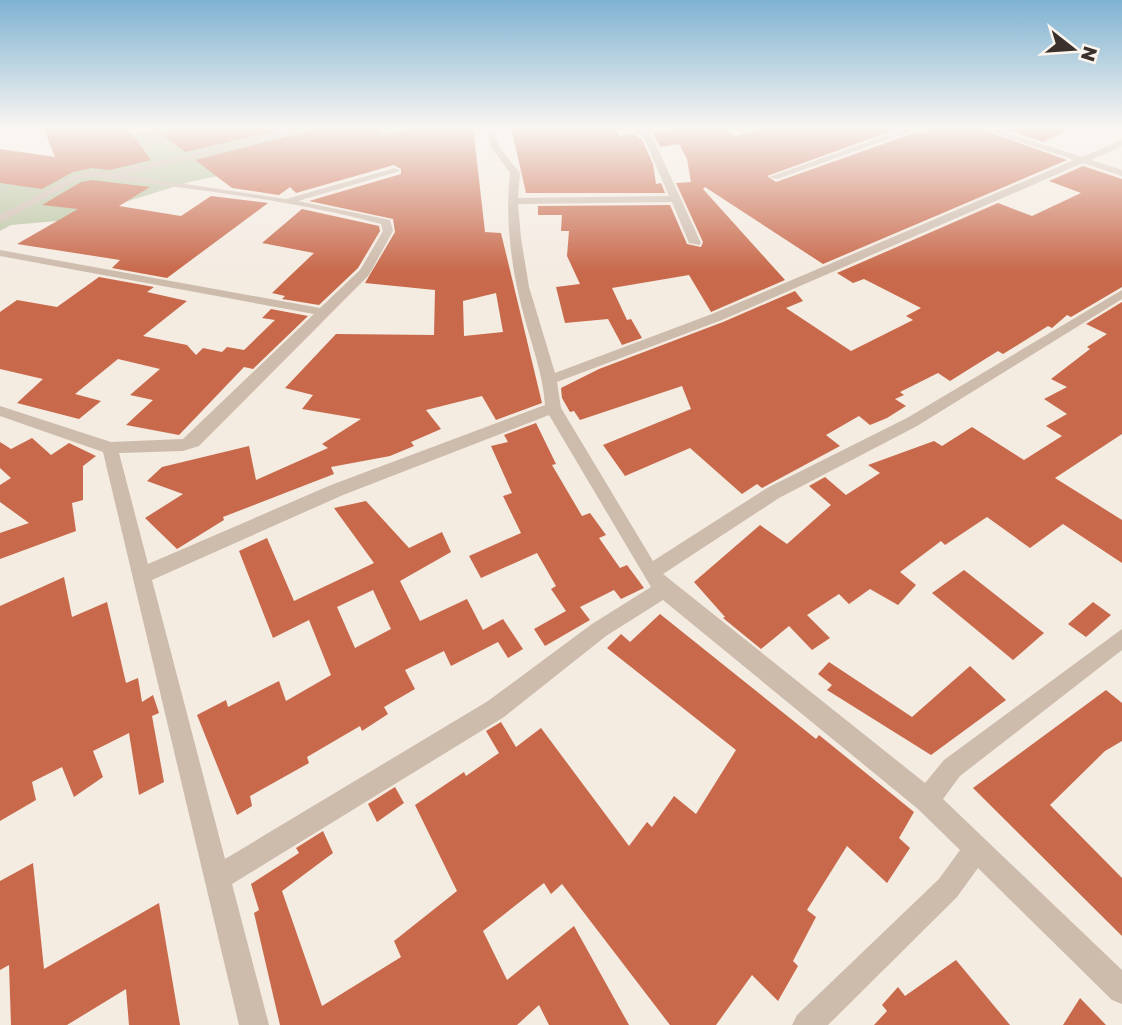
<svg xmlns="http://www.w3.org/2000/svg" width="1122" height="1025" font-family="'Golos Text',sans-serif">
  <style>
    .green { fill: #b8c4a0 }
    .building { fill: #c8694b; fill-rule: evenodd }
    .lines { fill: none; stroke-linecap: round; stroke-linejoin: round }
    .minor { fill: #cdbbac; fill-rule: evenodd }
  </style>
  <rect width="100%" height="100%" fill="#f4ebe1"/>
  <path class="green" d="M156,127h296l-263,55 -121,38 -57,5 -11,6v-49z"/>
  <g class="building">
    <path d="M43,127h84l24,33 -41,10 -18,-2 -19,4 -31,17 -42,-6v-34l55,8z"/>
    <path d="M192,127h102l-109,25 -25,-19z"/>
    <path d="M325,127h54l1,9 42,-9h51l12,105 16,1 41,170 -46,17 -14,-24 -56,14 15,19 -30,13 3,4 -24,10 -59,11 3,7 -111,43 1,3 -47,29 -32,-31 38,-24 -36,-13 15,-14 87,-21 7,34 72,-32 -6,-4 39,-25 -59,-10 11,-14 -28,-7 51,-54 98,1 1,-45 -70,-7 30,-51 -2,-13 -84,-18 92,-27v-5l-7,-4 -98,28 -6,-6 -11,8 -47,-7 -37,-28zM496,293l7,39 -39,4 -1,-35z"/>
    <path d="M511,127h102l6,9 15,-2 8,6 11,24 3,20 5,-1 4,10h-139z"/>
    <path d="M690,127h30l17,9 29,-9 134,1 -133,48 9,6 138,-49 6,1 20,-7h35l92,33 -244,104 -118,-77 -2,2 82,91 -74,32 -22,-37 -77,13 15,32 4,-1 11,19 -20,7 -14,-26 -43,4 -9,-36 24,-3 -13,-28 2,-25h-8l1,-16h-24v-9l132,-1 17,39 14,3 2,-5 -27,-59 15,-1 -4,-23 -8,-15 -19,3 -7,-14z"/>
    <path d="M999,127h75l-31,15z"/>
    <path d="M1083,166l39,13v108l-51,30 -4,-2 -15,13 -4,-2 -45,28 -5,-3 -48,30 -12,-8 -38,19 4,3 -9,4 11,7 -19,12 -17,7 -11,-9 -33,19 14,11 -78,42 -5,-4 -15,10 -52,-46 -65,28 -22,-31 88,-36 -9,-23 -102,34 -6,-9 -4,1 -8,-14 -1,-10 38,-19 124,-47 72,-31 8,10 -17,7 65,43 62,-31 -7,-4 15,-8 -57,-29 -11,4 -16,-10 161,-70 34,13 49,-23 -32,-12z"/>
    <path d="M92,180l58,7 -31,19 62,10 30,-20 57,7 -101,75 -55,-10 8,-8 -103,-16 61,-35 -36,-4 39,-23z"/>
    <path d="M302,209l77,17 1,5 -22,37 -39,37 -37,-6 3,-3 -13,-3 42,-40 -52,-10z"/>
    <path d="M99,277l55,10 -7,5 40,9 -44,35 44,9 9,10 7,-7 19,4 5,-5 17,3 31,-30 -13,-2 9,-9 37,7 -55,53 -9,-2 -65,68 -53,-10 27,-25 -23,-5 30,-26 -42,-10 -43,35 26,7 -22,18 -62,-16 26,-24 -43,-10v-57l17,-12 40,7z"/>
    <path d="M1122,302v132l-67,44 67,42v43l-59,-39 -33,24 -43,-31 -42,28 -4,-4 -41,31 16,13 -18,20 -28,-16 -21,15 -10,-10 -32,21 23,23 -18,12 -23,-24 -28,23 -38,-31 2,-1 -31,-35 66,-57 27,19 44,-39 -22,-19 16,-9 21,18 34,-22 -12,-8 66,-24 8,5 30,-19 52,33 38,-24 -16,-10 21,-12 -23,-15 23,-12 -16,-8 39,-30 -3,-2 20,-13 -21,-10z"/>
    <path d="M536,423l20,41 -4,1 30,51 8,-3 16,22 -7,3 21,30 7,-3 17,23 -23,11 -7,-9 -34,17 10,13 -45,26 -11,-17 32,-18 -15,-22 5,-3 -19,-33 -56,25 -12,-22 52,-23 -18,-37 9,-3 -21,-47 17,-4 -4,-7z"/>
    <path d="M32,438l19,17 18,-12 27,13 -13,10v34l-11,3 4,28 -76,28v-26l29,-10 -29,-21v-17l11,-7 -11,-10v-26l11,7z"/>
    <path d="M366,501l43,47 33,-16 9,20 -51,29 20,40 47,-22 16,31 20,-11 20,30 -15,9 -10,-16 -47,24 -7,-15 -39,19 10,19 -31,18 4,7 -26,17 -2,-5 -53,31 2,6 -59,33 2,10 -15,9 -40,-100 29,-15 2,7 51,-26 7,20 45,-26 -22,-55 -36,18 -34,-87 28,-13 27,63 80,-38 -40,-55zM373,590l18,39 -36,19 -18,-41z"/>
    <path d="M964,570l80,63 -31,27 -81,-67z"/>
    <path d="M64,577l8,40 35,-15 19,81 12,-5 4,24 11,-7 6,18 -7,3 12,66 -25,13 -10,-62 -36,18 10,26 -29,20 -12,-30 -30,15 4,18 -36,21v-215z"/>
    <path d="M1093,602l18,13 -25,22 -18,-13z"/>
    <path d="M660,614l156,125 3,-4 95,77 -15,26 11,10 -23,35 -40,-37 -40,64 9,7 -23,44 5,5 -20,35 -26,-26 -36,50h-46l-108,-141 -11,10 -7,-11 -61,48 24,49 67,-54 55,99h-80l-10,-20 -22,20h-237l-26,-112 5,-3 -8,-26 48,-31 -3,-5 27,-17 10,22 -51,38 40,115 79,-49 -7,-16 63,-50 -42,-86 49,-33 2,4 33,-23 -13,-22 15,-9 15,25 25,-19 88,118 18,-24 5,5 22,-31 22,18 40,-64 -129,-102 14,-14 9,8z"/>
    <path d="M829,662l83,55 58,-51 36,34 -75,55 -104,-65 5,-5 -14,-11z"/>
    <path d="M1106,690l16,13v38l-17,10 -55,54 72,73v58l-149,-148z"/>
    <path d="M395,787l9,16 -27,19 -9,-18z"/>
    <path d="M33,863l11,106 115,-66 21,122h-51l-3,-36 -59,36h-56l-2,-60 -9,5v-89z"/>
    <path d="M956,960l54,65h-136l13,-14 -5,-6 16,-18 7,9z"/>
    <path d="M1080,998l26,27h-43z"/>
  </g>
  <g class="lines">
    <g class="minor">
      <path d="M306,127h16l-198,48 162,24 109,-31 5,3 -102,30 92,19 3,11 -24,44 -170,171 -16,5 -64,2 29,111 183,-79 214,-80c-2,-31 -13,-59 -21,-89 -13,-47 -19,-97 -14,-143l-19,-26 -6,-20h8l6,20 21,26 -2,25 151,-2 -25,-58 -10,-7 13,-4h22l-22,5 5,4 49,107 -2,2 -10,-2 -17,-41 -154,2 3,34 8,49 26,86 157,-59 362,-154 -97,-33h13l92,30 40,-17v6l-31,14 31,10v6l-39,-13 -361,157 -165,62 4,26 92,153 114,-73 140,-70 215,-128v9l-205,127 -138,72 -116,76 262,209 19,-23 178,-131v21l-162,126 -17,23 179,171v34l-10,-4 -134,-132 -21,29 -129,128h-36l5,-10 142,-136 21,-29 -42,-41 -255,-209 -57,36 -102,81 -272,167 37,141h-30l-136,-573 -103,-36v-10l111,36 72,-3 131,-125 -314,-58v-6l320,58 40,-38 23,-39 -2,-7c-94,-25 -193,-36 -289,-47l-12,2 -76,42 -4,1v-7l74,-40 18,-4 29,3 -1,-4zM549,415l102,172 -59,37 -104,77 -263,158 -73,-279 191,-85z"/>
      <path d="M910,127h13l-146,52 -8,-2z"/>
    </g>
  </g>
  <linearGradient id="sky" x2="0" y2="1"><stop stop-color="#7eb2d2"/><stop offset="0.47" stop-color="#faf6f2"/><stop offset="1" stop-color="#faf6f2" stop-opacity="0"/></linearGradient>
  <rect width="1122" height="271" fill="url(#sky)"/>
  <g transform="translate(1073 49) rotate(107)" stroke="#fbf5ee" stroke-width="5" paint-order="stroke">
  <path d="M0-5L12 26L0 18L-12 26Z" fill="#3b302b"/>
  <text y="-10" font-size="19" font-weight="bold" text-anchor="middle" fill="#3b302b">N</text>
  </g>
</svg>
